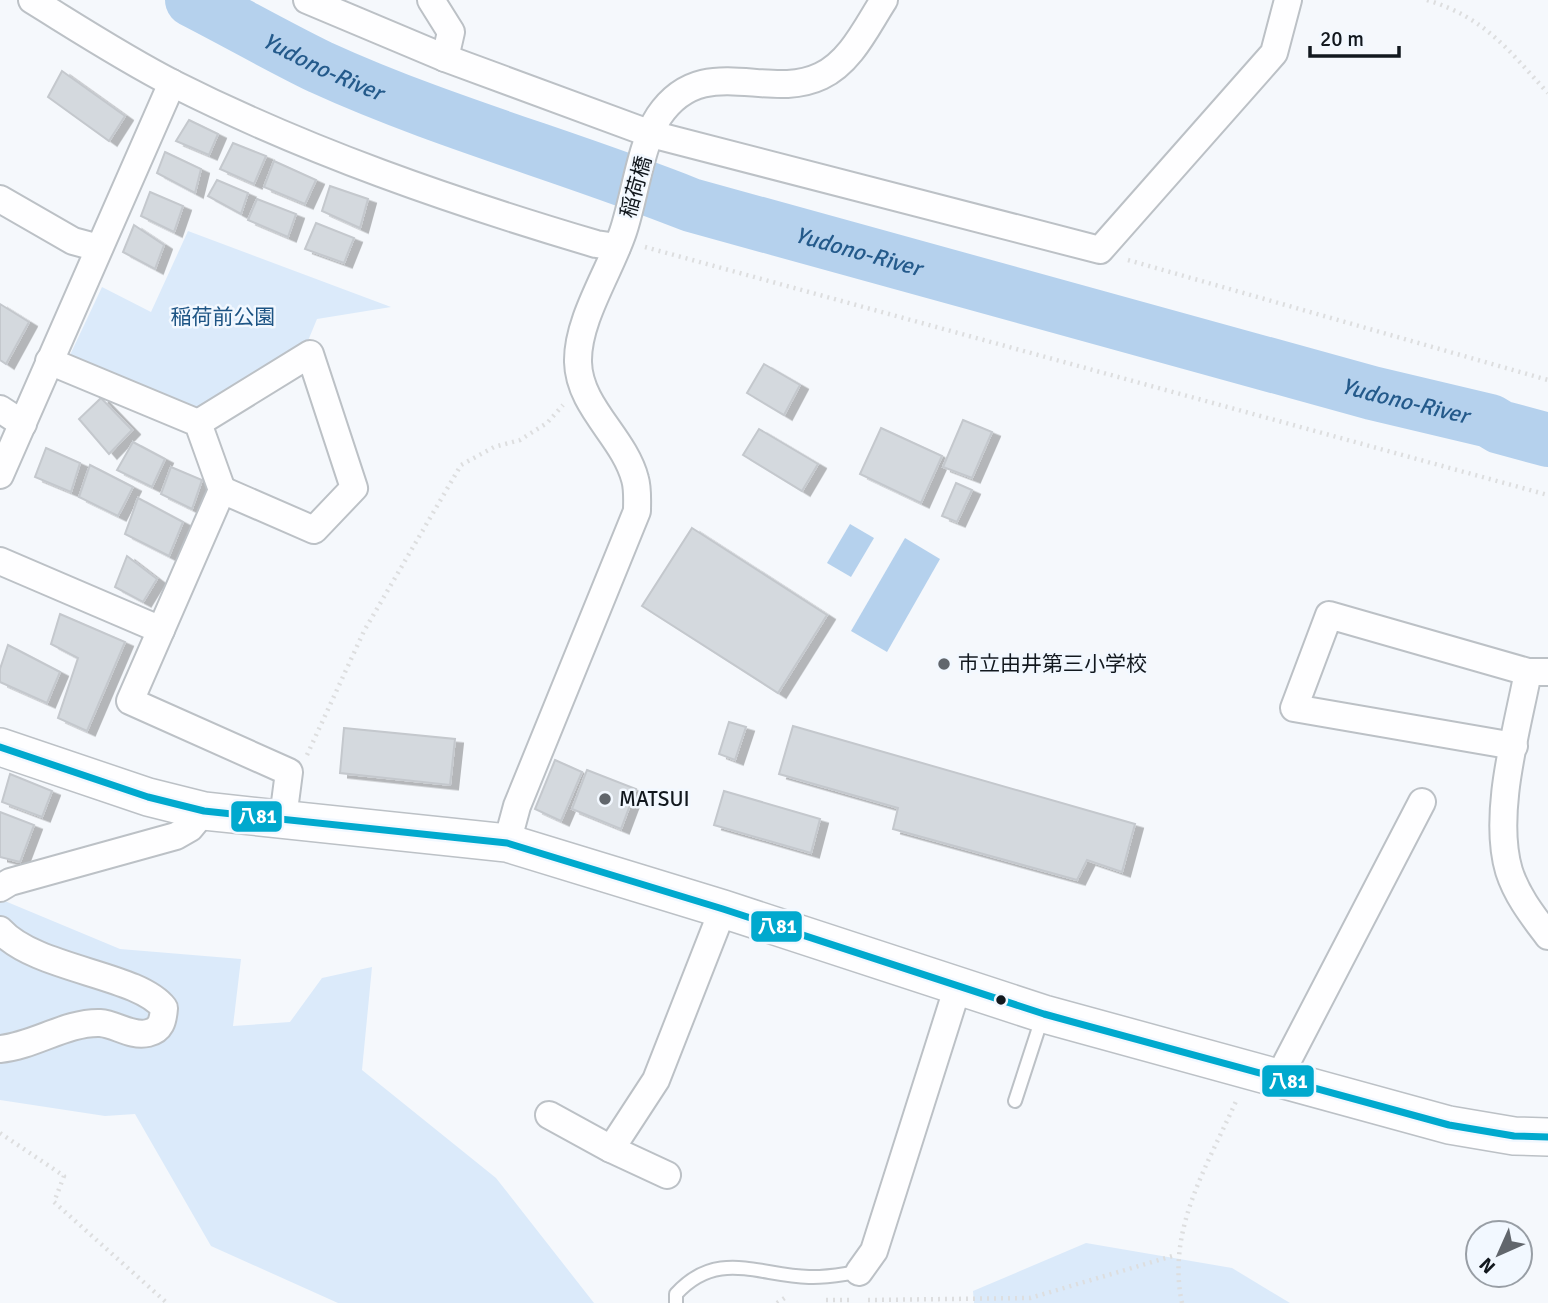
<svg xmlns="http://www.w3.org/2000/svg" width="1548" height="1303" font-family="Signika,'Noto Sans JP',sans-serif">
  <style>
    .green { fill: #dbeafa }
    .water { fill: #b5d1ed }
    .lines { fill: none; stroke-linecap: round; stroke-linejoin: round }
    .river { stroke: #b5d1ed; stroke-width: 54 }
    .building { fill: #d4d9de; stroke: #c4c8cd; stroke-width: 2; filter: url(#shadow) }
    .service-casing { stroke: #bcc1c6; stroke-width: 16 }
    .minor-casing { stroke: #bcc1c6; stroke-width: 30 }
    .secondary-casing { stroke: #bcc1c6; stroke-width: 40 }
    .path { stroke: #dddedf; stroke-width: 4.5; stroke-dasharray: 2 5; stroke-linecap: butt }
    .service { stroke: #fefeff; stroke-width: 12 }
    .minor { stroke: #fefeff; stroke-width: 26 }
    .secondary { stroke: #fefeff; stroke-width: 37 }
    .bus-1-casing { stroke: #f2f8ff; stroke-width: 12 }
    .bus-1 { stroke: #00a9ce; stroke-width: 7 }
    .poi-dot { fill: #61666c; stroke: #f2f8ff; stroke-width: 2.5 }
    .bus-dot { fill: #12181e; stroke: #f2f8ff; stroke-width: 2.5 }
    .labels { text-anchor: middle; dominant-baseline: central; stroke-width: 5; stroke-linejoin: round; paint-order: stroke }
    .street-label { font-size: 21px; fill: #12181e; stroke: #f2f8ff }
    .park-label { font-size: 21px; fill: #1d5484; stroke: #f2f8ff }
    .poi-label { font-size: 21px; fill: #12181e; stroke: #f2f8ff; text-anchor: start }
    .water-label { font-size: 23px; font-style: italic; fill: #245a8b; stroke: #f2f8ff }
    .line-badge { stroke: #f2f8ff; stroke-width: 2.5 }
    .badge-label { font-size: 19px; text-anchor: middle; font-weight: bold; fill: #fff }
  </style>
  <defs>
    <filter id="shadow"><feDropShadow dx="8" dy="4.5" stdDeviation="0" flood-color="#0004"/></filter>
  </defs>
  <rect width="100%" height="100%" fill="#f5f8fc"/>
  <g class="green">
    <path d="M188,231l203,76 -74,12 -12,29 -108,59 -127,-52 32,-68 49,25z"/>
    <path d="M0,899l120,50 121,10 -8,67 57,-4 32,-44 50,-11 -10,103 134,108 98,125h-256l-127,-57 -76,-132 -30,2 -105,-16z"/>
    <path d="M1086,1243l146,25 58,35h-316l-1,-12z"/>
  </g>
  <g class="water">
    <path d="M850,524l24,14 -23,39 -24,-14z"/>
    <path d="M905,538l35,21 -53,93 -36,-21z"/>
  </g>
  <g class="lines">
    <path class="river" id="s1" d="M192,0c43,22 85,46 128,67 120,55 248,89 371,138l681,188 118,28 10,6 48,13"/>
  </g>
  <g class="building">
    <path d="M62,71l63,45 -16,25 -61,-44z"/>
    <path d="M189,120l29,14 -9,21 -33,-14z"/>
    <path d="M233,143l33,13 -12,28 -34,-15z"/>
    <path d="M165,152l36,17 -6,24 -38,-20z"/>
    <path d="M274,161l42,19 -11,24 -41,-17z"/>
    <path d="M217,180l31,13 -7,21 -33,-18z"/>
    <path d="M330,186l38,13 -8,29 -38,-17z"/>
    <path d="M150,192l33,14 -9,26 -33,-16z"/>
    <path d="M257,199l39,15 -8,23 -40,-17z"/>
    <path d="M316,223l38,15 -10,25 -39,-14z"/>
    <path d="M134,225l30,20 -9,24 -32,-17z"/>
    <path d="M0,304l29,18 -23,42 -6,-4z"/>
    <path d="M764,364l36,21 -16,30 -37,-22z"/>
    <path d="M101,398l31,32 -23,24 -30,-35z"/>
    <path d="M963,420l29,12 -20,46 -29,-11z"/>
    <path d="M881,428l61,28 -21,47 -61,-29z"/>
    <path d="M759,429l59,35 -16,27 -59,-36z"/>
    <path d="M133,442l32,17 -13,28 -35,-17z"/>
    <path d="M46,448l34,15 -9,29 -36,-15z"/>
    <path d="M90,465l43,22 -15,29 -39,-19z"/>
    <path d="M171,467l31,13 -10,29 -31,-15z"/>
    <path d="M956,483l16,7 -15,32 -15,-6z"/>
    <path d="M138,498l45,24 -14,34 -44,-22z"/>
    <path d="M692,528l135,87 -49,78 -136,-87z"/>
    <path d="M127,556l30,23 -14,23 -28,-15z"/>
    <path d="M60,614l65,28 -38,89 -29,-13 20,-60 -27,-14z"/>
    <path d="M8,645l52,27 -13,31 -47,-21v-13z"/>
    <path d="M729,722l17,5 -11,33 -16,-6z"/>
    <path d="M793,726l342,98 -13,48 -35,-12 -10,20 -184,-51 5,-21 -119,-34z"/>
    <path d="M344,728l111,11 -5,46 -110,-12z"/>
    <path d="M555,760l27,12 -21,49 -26,-12z"/>
    <path d="M587,770l49,19 -15,40 -49,-20z"/>
    <path d="M10,774l42,17 -10,26 -40,-15z"/>
    <path d="M724,791l96,28 -9,34 -97,-28z"/>
    <path d="M0,812l34,13 -14,37 -20,-5z"/>
  </g>
  <g class="lines">
    <g class="service-casing">
      <g id="service">
        <path d="M1015,1101l28,-86"/>
        <path d="M676,1303v-9c41,-45 81,-19 133,-17 16,1 34,-3 50,-5"/>
      </g>
    </g>
    <g class="minor-casing">
      <g id="minor">
        <path d="M32,0c47,29 93,59 142,84 135,68 277,117 422,160l21,3"/>
        <path d="M307,0l138,58 206,76 449,116 174,-197 14,-53"/>
        <path d="M431,0l20,32 -6,26"/>
        <path d="M0,199l73,42 26,7"/>
        <path d="M49,361l149,62 24,67 -92,211 159,71 -6,46"/>
        <path d="M0,409l23,15"/>
        <path d="M198,423l112,-69 44,134 -40,42 -92,-40"/>
        <path d="M0,475l172,-392"/>
        <path d="M0,561l161,69"/>
        <path d="M1548,672h-20c-11,58 -36,142 -19,199 8,25 24,45 39,65"/>
        <path d="M1514,746l-220,-38 35,-93 199,57"/>
        <path d="M507,843l10,-37 120,-295c0,-10 1,-22 -2,-32 -11,-42 -56,-72 -57,-117 -1,-42 32,-91 45,-130 11,-32 18,-89 36,-116 44,-65 108,-14 162,-40 30,-14 46,-50 63,-76"/>
        <path d="M0,888l10,-6 166,-46 14,-8 14,-17"/>
        <path d="M0,930c36,40 138,44 164,78 -1,13 -3,22 -16,25 -17,4 -32,-9 -48,-10 -34,-1 -66,23 -100,26"/>
        <path d="M1278,1079l144,-277"/>
        <path d="M549,1115l62,34 56,26"/>
        <path d="M611,1149l45,-69 67,-171"/>
        <path d="M859,1272l15,-21 84,-265"/>
      </g>
    </g>
    <g class="secondary-casing">
      <path id="secondary" d="M0,747l148,50 56,14 303,32 216,66 321,105 405,111 65,11 34,1"/>
    </g>
    <g class="path">
      <path d="M1427,0c59,18 81,50 121,93"/>
      <path d="M645,247l903,248"/>
      <path d="M1128,260l420,120"/>
      <path d="M307,755l57,-124 97,-166 33,-18 26,-7 27,-17 16,-18"/>
      <path d="M0,1133l64,43 -10,26 113,101"/>
      <path d="M826,1300h27"/>
      <path d="M868,1300l162,-2 146,-43"/>
      <path d="M777,1303l9,-6"/>
      <path d="M1182,1303c-16,-74 26,-138 55,-204"/>
    </g>
    <use href="#service" class="service"/>
    <use href="#minor" class="minor"/>
    <use href="#secondary" class="secondary"/>
    <g class="bus-1-casing">
      <path id="bus-1" d="M0,747l148,50 56,14 303,32 216,66 321,105 405,111 65,11 34,1"/>
    </g>
    <use href="#bus-1" class="bus-1"/>
  </g>
  <g class="poi-dot">
    <circle cx="944" cy="664" r="7"/>
    <circle cx="605" cy="799" r="7"/>
  </g>
  <circle class="bus-dot" cx="1001" cy="1000" r="6"/>
  <g class="labels">
    <g class="street-label">
      <text transform="translate(636 187) rotate(-74)">稲荷橋</text>
    </g>
    <g class="park-label">
      <text x="223" y="317">稲荷前公園</text>
    </g>
    <g class="poi-label">
      <text x="958" y="664">市立由井第三小学校</text>
      <text x="619" y="799">MATSUI</text>
    </g>
    <g class="water-label">
      <text stroke="none"><textPath href="#s1" startOffset="147">Yudono-River</textPath></text>
      <text stroke="none"><textPath href="#s1" startOffset="714">Yudono-River</textPath></text>
      <text stroke="none"><textPath href="#s1" startOffset="1281">Yudono-River</textPath></text>
    </g>
  </g>
  <g class="line-badge">
    <rect x="230" y="800" width="53" height="33" rx="7" fill="#00a9ce"/>
    <rect x="750" y="910" width="53" height="33" rx="7" fill="#00a9ce"/>
    <rect x="1261" y="1064" width="54" height="34" rx="7" fill="#00a9ce"/>
  </g>
  <g class="badge-label">
    <text x="257" y="823">八81</text>
    <text x="777" y="933">八81</text>
    <text x="1288" y="1088">八81</text>
  </g>
  <g transform="translate(1499 1254) rotate(225)"><circle r="33" fill="#f2f8ff" stroke="#989ea5" stroke-width="2"/>
  <path d="M0-5L12 26L0 18L-12 26Z" fill="#61666c"/>
  <text y="-10" font-size="19" font-weight="bold" text-anchor="middle" fill="#12181e">N</text>
  </g>
  <path d="M1310 46v10h89v-10" fill="none" stroke="#12181e" stroke-width="3.5"/>
  <text x="1320" y="46" font-size="21" fill="#12181e" stroke="#f2f8ff" stroke-width="5" paint-order="stroke">20 m</text>
</svg>
